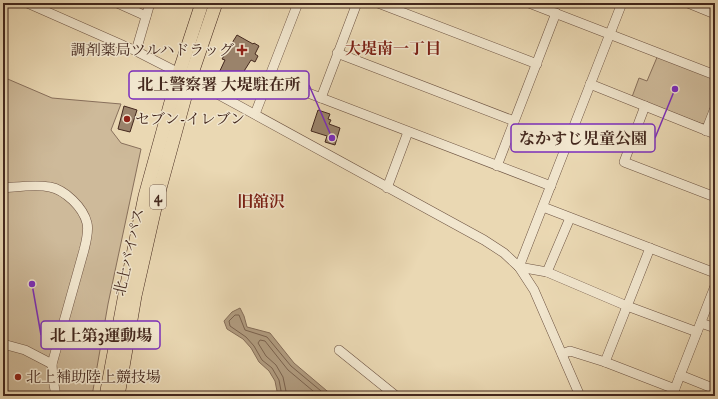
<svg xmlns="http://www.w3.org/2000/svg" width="718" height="399" font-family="'IM FELL Great Primer','Noto Serif JP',serif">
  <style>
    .green { fill: #ceba9a; stroke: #88705c }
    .water { fill: #b19c80; stroke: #856d58 }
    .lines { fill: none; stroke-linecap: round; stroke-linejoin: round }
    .shore { stroke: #7a624e; stroke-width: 1 }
    .building { fill: #9a836b; stroke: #43271d }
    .minor-casing { stroke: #6d5342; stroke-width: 10 }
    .highway-casing { stroke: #43271d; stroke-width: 14 }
    .minor { stroke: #f1e6ce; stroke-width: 9 }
    .highway { stroke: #ead8b3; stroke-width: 13 }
    .poi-dot { fill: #8f2418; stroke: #f1e6ce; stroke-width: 1.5 }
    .labels { text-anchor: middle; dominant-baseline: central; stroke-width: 3; stroke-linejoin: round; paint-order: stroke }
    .shield { fill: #f1e6ce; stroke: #776052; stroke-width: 1 }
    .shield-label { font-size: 14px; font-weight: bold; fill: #43271d }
    .poi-label { font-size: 15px; fill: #43271d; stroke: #f1e6ce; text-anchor: start }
    .street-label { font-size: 15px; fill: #43271d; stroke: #f1e6ce }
    .neighbourhood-label { font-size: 16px; font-weight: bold; fill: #7a1f14; stroke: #f1e6ce }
    .leader { fill: none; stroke: #7b2cbf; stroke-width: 1.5 }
    .callout-dot { fill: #7b2cbf; stroke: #f1e6ce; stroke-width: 1.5 }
    .callout { fill: #f1e6ce; stroke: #7b2cbf; stroke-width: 1.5 }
    .callout-label { font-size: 16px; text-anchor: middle; font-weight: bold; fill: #43271d }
  </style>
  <rect width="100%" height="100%" fill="#ead8b3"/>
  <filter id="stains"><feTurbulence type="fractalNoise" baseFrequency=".005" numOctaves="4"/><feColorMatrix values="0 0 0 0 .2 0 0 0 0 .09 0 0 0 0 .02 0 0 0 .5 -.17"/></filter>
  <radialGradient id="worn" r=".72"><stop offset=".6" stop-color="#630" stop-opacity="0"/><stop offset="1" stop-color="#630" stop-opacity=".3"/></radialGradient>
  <g class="green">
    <path d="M658,55l57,22v23l-9,23 -4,1 -70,-27 7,-19 8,3z"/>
    <path d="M3,77l49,21 69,6 -10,26 10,13 20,6 -33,155 -16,92h-89z"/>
  </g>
  <path class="water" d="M240,308l4,8 3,11 23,6 24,30 39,33h-55l-3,-15 -6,-10 -10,-9 -8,-14 -8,-9 -16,-10 -3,-8 8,-9z"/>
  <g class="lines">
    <g class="shore">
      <path d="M282,396l-3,-16 -7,-12 -10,-8 -8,-14 -8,-9 -16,-11 -1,-5 6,-6h4l6,15 22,7 24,29 36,30"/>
      <path d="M287,396l-4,-19 -7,-12 -10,-9 -8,-13 2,-3 5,1 23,29 31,26"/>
    </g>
  </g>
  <g class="building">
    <path d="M237,35l16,9 1,-1 5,3 -4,8 3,2 -3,6 -4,-2 -10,16 -1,4 4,2 -3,6 -4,-3 -2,3 -18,-11 8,-17 -3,-1z"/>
    <path d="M124,106l13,4 -7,22 -12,-3z"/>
    <path d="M318,110l12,4 -2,5 3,1 -2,4 11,4 -5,17 -10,-3 2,-6 -16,-5z"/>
  </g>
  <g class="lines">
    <g class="minor-casing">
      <g id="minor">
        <path d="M27,3l109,48 43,22 305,167 20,13 15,14 15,23 46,106"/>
        <path d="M117,3l29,13"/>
        <path d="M378,3l159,61"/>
        <path d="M529,3l186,72"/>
        <path d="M688,3l27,11"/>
        <path d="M136,51l14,-48"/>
        <path d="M337,53l177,68"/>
        <path d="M269,78l282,108"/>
        <path d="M590,84l125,50"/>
        <path d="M321,98l36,-95"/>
        <path d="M645,106l-21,56 91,35"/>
        <path d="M255,114l43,-111"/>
        <path d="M706,131l9,-23"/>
        <path d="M497,166l59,-153"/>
        <path d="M3,188c15,-1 32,-4 47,-1 15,3 33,20 37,36 2,8 -1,19 -3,27l-32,114 1,15 3,17"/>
        <path d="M387,188l21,-56"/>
        <path d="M543,207l172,66"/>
        <path d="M519,267l103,-264"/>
        <path d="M519,267l28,5 80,34 70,26"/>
        <path d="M547,272l23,-54"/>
        <path d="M701,323l14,5"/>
        <path d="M3,344l22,6 27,14"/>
        <path d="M339,350l57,46"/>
        <path d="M562,354l8,-3 35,11 70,27"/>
        <path d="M605,362l45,-114"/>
        <path d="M680,375l35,14"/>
        <path d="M672,396l43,-110"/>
      </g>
    </g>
    <g class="highway-casing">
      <g id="highway">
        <path d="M106,396l19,-102 20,-98 34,-123 23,-70"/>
        <path d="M118,396l17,-100 22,-97 33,-120 26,-76"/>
      </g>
    </g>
    <use href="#minor" class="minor"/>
    <use href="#highway" class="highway"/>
  </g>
  <g class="poi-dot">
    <path d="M240 44h4v4h4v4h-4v4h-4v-4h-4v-4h4z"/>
    <circle cx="127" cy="119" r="4"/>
    <circle cx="18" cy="377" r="4"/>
  </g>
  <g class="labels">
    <rect class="shield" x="150" y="185" width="16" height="24" rx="3"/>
    <g class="shield-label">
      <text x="158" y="197">4</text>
    </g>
    <g class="poi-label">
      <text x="234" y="50" text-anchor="end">調剤薬局ツルハドラッグ</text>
      <text x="135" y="119">セブン-イレブン</text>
      <text x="26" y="377">北上補助陸上競技場</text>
    </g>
    <g class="street-label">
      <text transform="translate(129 252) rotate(-77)">北上バイパス</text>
    </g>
    <g class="neighbourhood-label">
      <text x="393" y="48">大堤南一丁目</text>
      <text x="261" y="201">旧舘沢</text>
    </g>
  </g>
  <path class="leader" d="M332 138L309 85M675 89L655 138M32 284L41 335"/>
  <g class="callout-dot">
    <circle cx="332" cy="138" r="4"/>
    <circle cx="675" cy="89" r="4"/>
    <circle cx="32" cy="284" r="4"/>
  </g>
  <g class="callout">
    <rect x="129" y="71" width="180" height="28" rx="4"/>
    <rect x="511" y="124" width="144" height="28" rx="4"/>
    <rect x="41" y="321" width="119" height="28" rx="4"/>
  </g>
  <g class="callout-label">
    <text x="219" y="90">北上警察署 大堤駐在所</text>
    <text x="583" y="144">なかすじ児童公園</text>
    <text x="101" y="341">北上第3運動場</text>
  </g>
  <rect width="718" height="399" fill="none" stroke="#ead8b3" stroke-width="16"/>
  <rect x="4" y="4" width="710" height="391" fill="none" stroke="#43271d" stroke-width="2"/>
  <rect x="8" y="8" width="702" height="383" fill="none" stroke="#43271d"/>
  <rect width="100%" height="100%" filter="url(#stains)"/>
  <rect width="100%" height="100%" fill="url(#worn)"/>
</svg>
